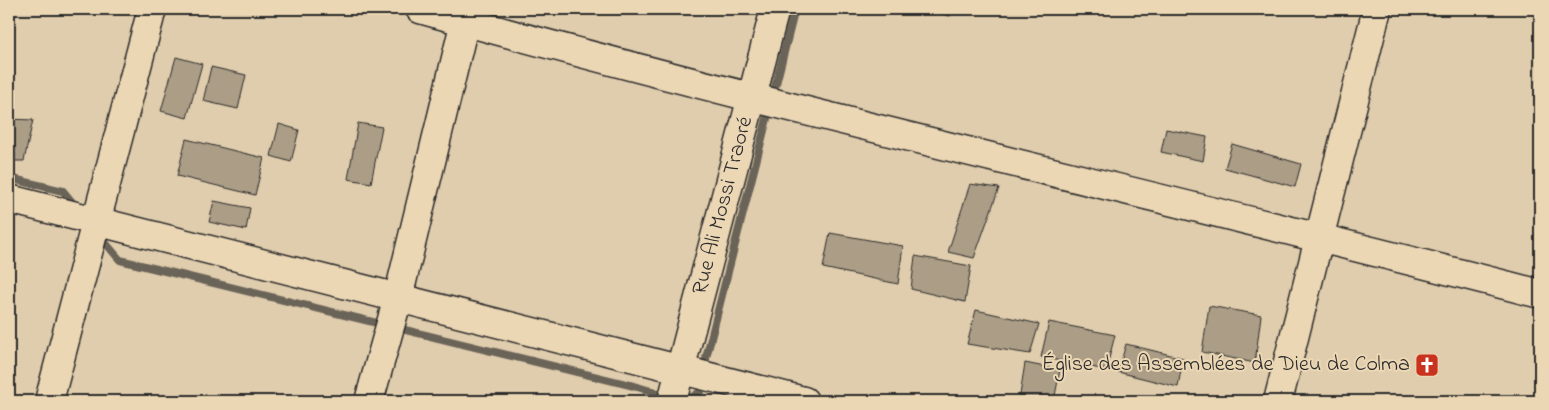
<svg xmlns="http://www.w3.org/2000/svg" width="1549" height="410" font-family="'Indie Flower',sans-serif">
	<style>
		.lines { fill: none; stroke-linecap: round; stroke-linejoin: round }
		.stream { stroke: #6b6459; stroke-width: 8 }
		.building { fill: #ab9d86; stroke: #2b2b2b }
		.minor-casing { stroke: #2b2b2b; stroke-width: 31 }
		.minor { stroke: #ecd7b5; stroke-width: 28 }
		.labels { text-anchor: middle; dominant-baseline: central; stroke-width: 4; stroke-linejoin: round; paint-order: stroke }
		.street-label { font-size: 22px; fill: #2b2b2b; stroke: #ecd7b5 }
		.poi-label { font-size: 22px; fill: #2b2b2b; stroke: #ecd7b5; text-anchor: end }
	</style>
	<rect width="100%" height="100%" fill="#e0cdad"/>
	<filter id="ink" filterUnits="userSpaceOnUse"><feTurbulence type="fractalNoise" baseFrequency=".02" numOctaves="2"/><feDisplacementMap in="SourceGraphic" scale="10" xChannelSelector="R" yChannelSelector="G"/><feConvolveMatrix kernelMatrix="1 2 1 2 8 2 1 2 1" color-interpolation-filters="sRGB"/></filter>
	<g filter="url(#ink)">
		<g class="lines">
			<g class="stream">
				<polyline points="9,178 63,191 77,208"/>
				<polyline points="98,234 120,260 634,386 668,396"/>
				<polyline points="686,401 700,392 707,354 795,9"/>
			</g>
		</g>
		<g class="building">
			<polygon points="921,9 952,9 950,16"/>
			<polygon points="176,57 202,64 187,118 161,111"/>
			<polygon points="211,67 246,75 238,109 203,101"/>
			<polygon points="9,119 33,120 24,161 9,161"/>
			<polygon points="358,123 382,127 371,183 348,179"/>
			<polygon points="279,124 299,130 291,162 271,156"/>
			<polygon points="1166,129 1207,137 1203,161 1161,152"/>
			<polygon points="186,139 264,158 255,195 177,176"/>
			<polygon points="1232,144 1301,164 1295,187 1225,168"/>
			<polygon points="970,184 999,188 974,258 948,252"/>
			<polygon points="214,201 250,208 246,230 209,222"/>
			<polygon points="830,233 903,246 898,284 823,268"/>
			<polygon points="915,256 971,266 965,302 911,289"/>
			<polygon points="1209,306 1261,315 1255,363 1202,352"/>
			<polygon points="976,310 1039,324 1030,354 967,344"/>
			<polygon points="1049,322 1115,335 1106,370 1041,357"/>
			<polygon points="1126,344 1183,358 1178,387 1118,372"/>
			<polygon points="1025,363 1060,370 1054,401 1019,401"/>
		</g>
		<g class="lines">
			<g class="minor-casing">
				<g id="minor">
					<path d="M420,9C791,113 1167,197 1540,294"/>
					<polyline points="9,199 804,401"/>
					<polyline points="49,401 152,9"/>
					<polyline points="369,401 398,298 465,21"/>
					<path id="s1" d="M672,401L775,9"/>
					<polyline points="1278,401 1377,9"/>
				</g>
			</g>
			<use href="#minor" class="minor"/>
		</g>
	</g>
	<defs>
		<g id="church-square" transform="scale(1.25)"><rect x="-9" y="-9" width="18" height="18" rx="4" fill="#c8321e" stroke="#ecd7b5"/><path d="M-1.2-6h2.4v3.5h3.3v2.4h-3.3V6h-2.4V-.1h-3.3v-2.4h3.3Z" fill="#fff"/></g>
	</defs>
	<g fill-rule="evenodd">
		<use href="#church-square" x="1427" y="365"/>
	</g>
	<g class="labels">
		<g class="street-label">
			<text stroke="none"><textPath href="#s1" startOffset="202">Rue Ali Mossi Traoré</textPath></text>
		</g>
		<g class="poi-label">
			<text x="1410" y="365">Église des Assemblées de Dieu de Colma</text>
		</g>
	</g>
	<rect width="1549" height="410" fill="none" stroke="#ecd7b5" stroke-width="30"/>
	<rect x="15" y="15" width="1519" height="380" fill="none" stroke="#2b2b2b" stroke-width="2" filter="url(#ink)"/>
</svg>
